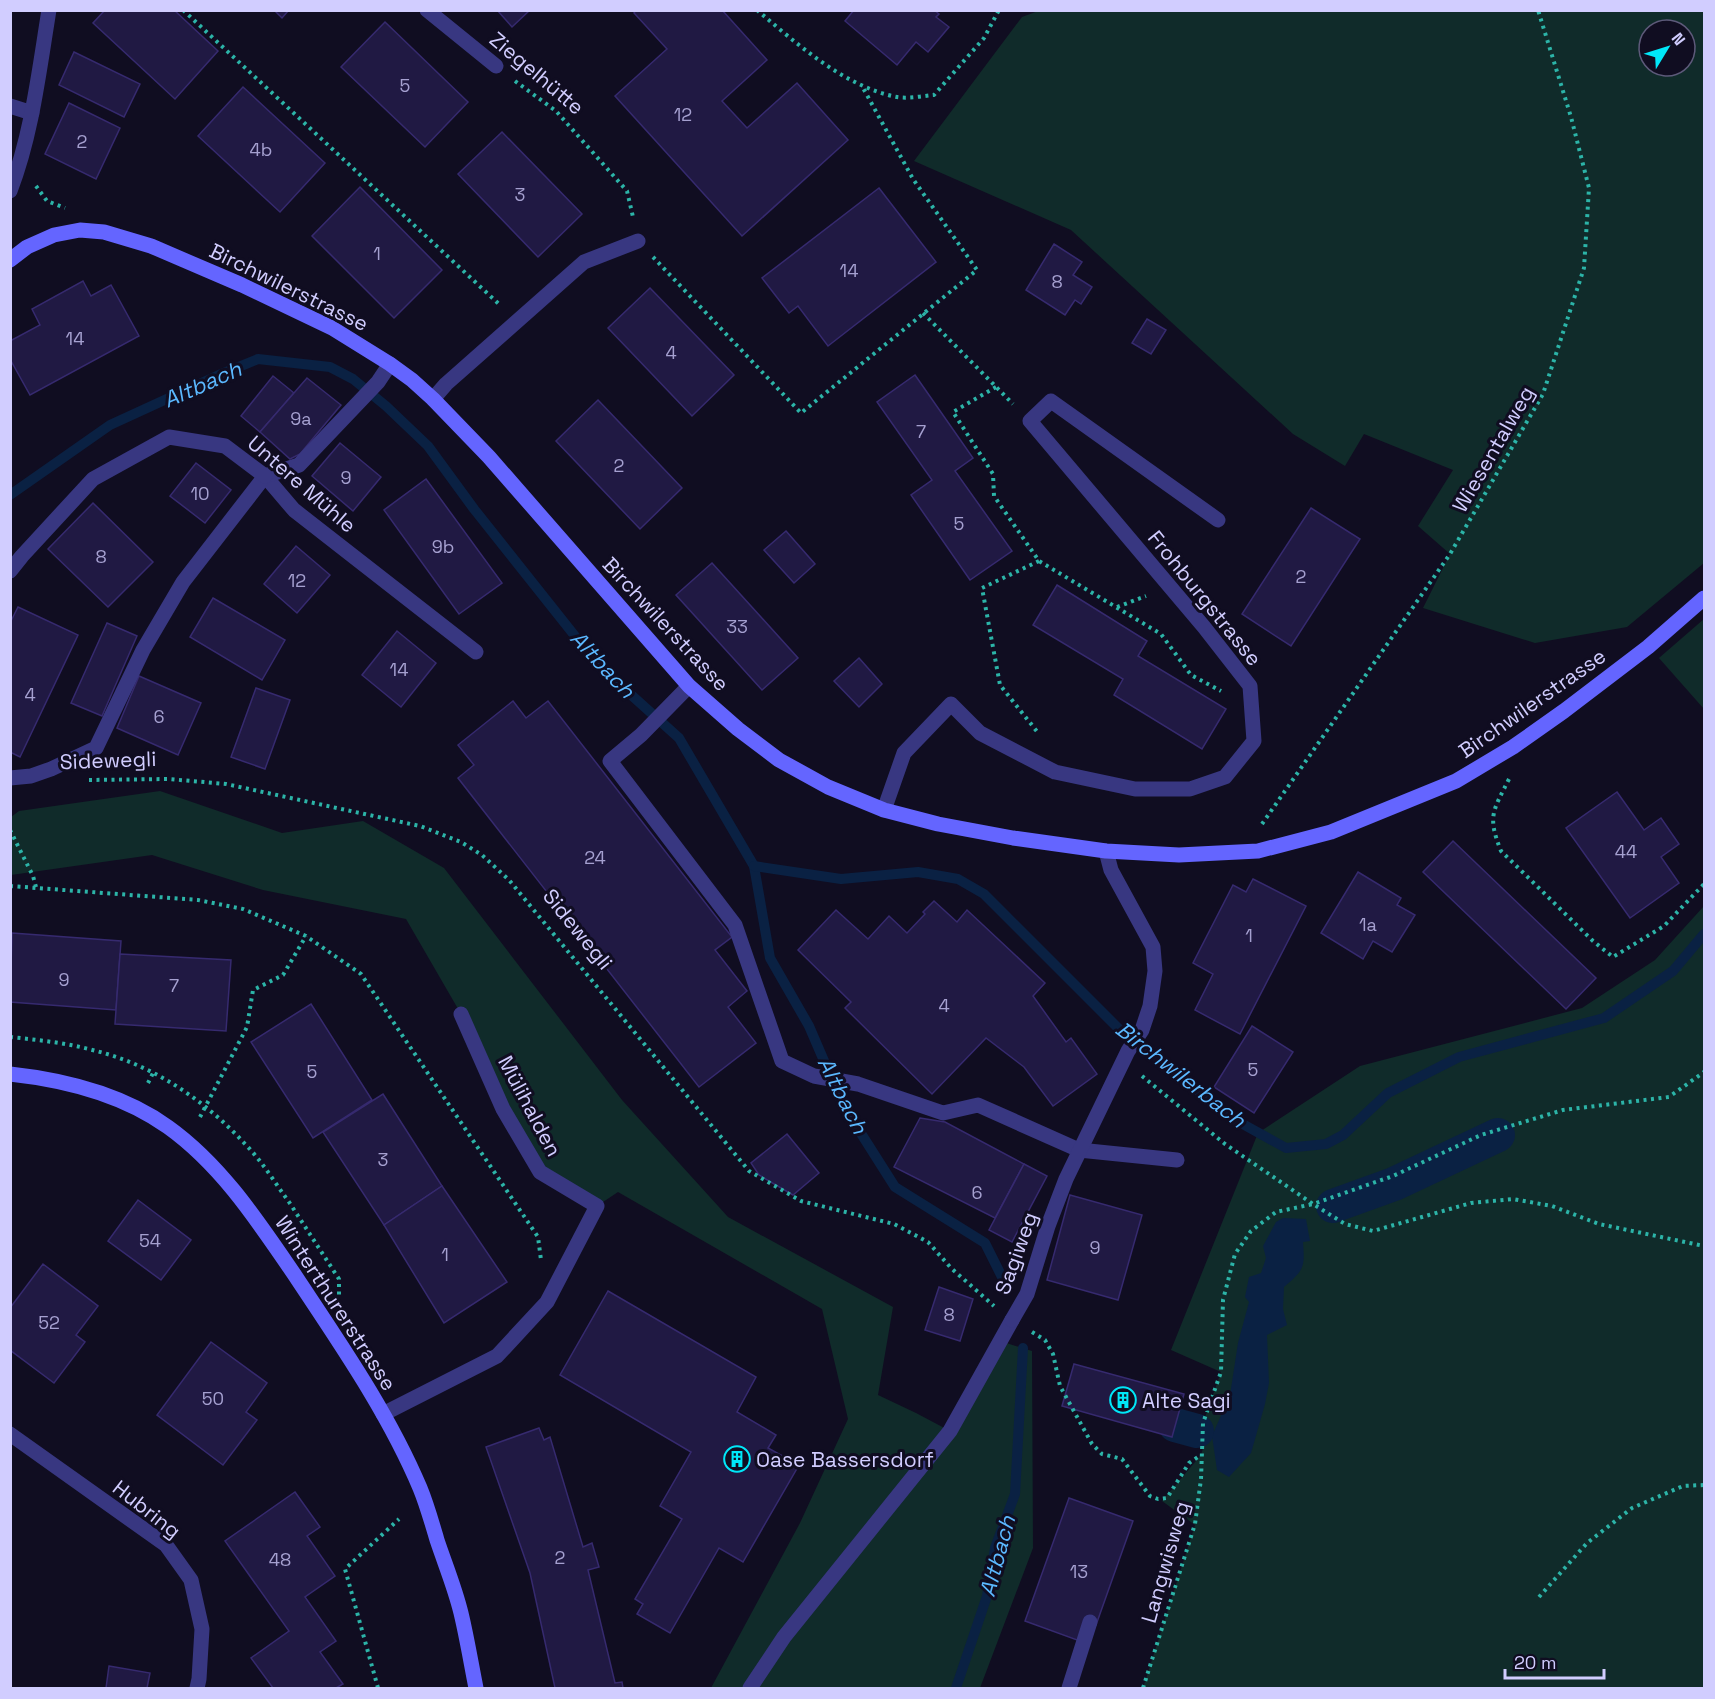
<svg xmlns="http://www.w3.org/2000/svg" width="1715" height="1699" font-family="'Space Grotesk',sans-serif">
	<style>
		.green { fill: #102b2a; fill-rule: evenodd }
		.water { fill: #0a2143 }
		.lines { fill: none; stroke-linecap: round; stroke-linejoin: round }
		.stream { stroke: #0a2143; stroke-width: 10 }
		.canal { stroke: #0a2143; stroke-width: 34 }
		.building { fill: #201943; stroke: #362a6f; stroke-width: 1.5 }
		.path { stroke: #2cb4a8; stroke-width: 4; stroke-dasharray: 3 4.5; stroke-linecap: butt }
		.lane { stroke: #383781; stroke-width: 15 }
		.street { stroke: #383781; stroke-width: 15 }
		.secondary { stroke: #6465ff; stroke-width: 15 }
		.labels { text-anchor: middle; dominant-baseline: central; stroke-width: 6; stroke-linejoin: round; paint-order: stroke }
		.number-label { font-size: 18px; fill: #a5a0d0 }
		.street-label { font-size: 21px; fill: #d1cdff; stroke: #100d21 }
		.poi-label { font-size: 21px; fill: #d1cdff; stroke: #100d21; text-anchor: start }
		.water-label { font-size: 22px; font-style: italic; fill: #5bb8ff; stroke: #100d21 }
	</style>
	<rect width="100%" height="100%" fill="#100d21"/>
	<g class="green">
		<path d="M1041,10L1704,11V563L1627,627L1535,643L1423,608L1450,554L1418,526L1453,470L1364,434L1345,466L1293,434L1071,230L914,161L1022,17ZM1649,30H1685V66H1649Z"/>
		<polygon points="1704,619 1704,709 1659,658"/>
		<polygon points="160,791 282,833 363,821 444,868 622,1100 728,1217 893,1307 878,1395 916,1413 950,1431 1000,1341 1032,1351 1033,1548 980,1688 711,1688 800,1523 848,1419 822,1309 618,1192 597,1206 540,1172 461,1014 406,919 263,890 152,855 11,875 11,817 19,811"/>
		<polygon points="1704,906 1704,1688 1143,1688 1195,1525 1162,1501 1201,1455 1207,1434 1203,1423 1221,1372 1171,1350 1258,1133 1360,1066 1582,1008 1655,960"/>
	</g>
	<path class="water" d="M1283,1218L1306,1219L1310,1241L1303,1242C1305,1268 1304,1270 1284,1287L1283,1309L1287,1325L1267,1335L1269,1383L1265,1404L1251,1453L1229,1477L1217,1470L1212,1436L1230,1395L1238,1343L1249,1302L1245,1297L1249,1277L1261,1273L1266,1258L1263,1246L1276,1222Z"/>
	<g class="lines">
		<g class="stream">
			<polyline points="10,495 110,425 219,375 258,359 330,367 353,379 386,406 428,446 474,509 598,665 679,738 754,866 770,958 809,1026 843,1105 895,1187 985,1243 1006,1285"/>
			<polyline points="754,866 841,879 918,872 958,879 984,894 1122,1032 1149,1051 1230,1117 1286,1148 1326,1144 1343,1135 1388,1093 1459,1057 1604,1018 1673,971 1704,934"/>
			<polyline points="956,1688 987,1596 995,1548 1015,1494 1023,1348"/>
		</g>
		<g class="canal">
			<polyline points="1333,1206 1394,1184 1498,1135"/>
			<polyline points="1175,1425 1197,1431"/>
		</g>
	</g>
	<g class="building">
		<polygon points="105,10 174,10 218,51 175,99 93,23"/>
		<polygon points="274,10 289,10 282,18"/>
		<polygon points="497,10 530,10 512,27"/>
		<polygon points="636,10 722,10 767,60 722,101 747,128 797,83 848,140 742,236 615,96 667,49 634,13"/>
		<polygon points="854,10 934,10 939,14 936,17 949,27 928,52 916,42 897,65 845,21"/>
		<polygon points="385,22 468,102 425,147 341,67"/>
		<polygon points="74,52 140,84 124,117 59,85"/>
		<polygon points="243,87 325,163 280,212 198,136"/>
		<polygon points="69,103 120,128 96,179 45,154"/>
		<polygon points="502,132 582,214 538,257 458,174"/>
		<polygon points="360,187 442,270 394,318 312,236"/>
		<polygon points="879,188 936,262 828,346 798,306 789,313 762,278"/>
		<polygon points="1054,244 1082,262 1073,275 1092,287 1081,304 1075,300 1065,315 1026,290"/>
		<polygon points="83,281 91,296 111,285 139,336 30,395 10,359 10,341 40,325 32,309"/>
		<polygon points="650,288 734,375 692,416 608,328"/>
		<polygon points="1147,319 1166,330 1151,354 1132,343"/>
		<polygon points="915,375 973,458 955,471 1012,551 970,580 911,495 932,480 877,402"/>
		<polygon points="273,376 294,393 260,432 241,416"/>
		<polygon points="307,378 341,405 300,454 290,459 260,432"/>
		<polygon points="598,400 682,488 640,529 556,441"/>
		<polygon points="340,443 381,477 353,511 312,476"/>
		<polygon points="196,463 231,490 205,523 170,496"/>
		<polygon points="426,479 502,583 459,614 384,510"/>
		<polygon points="93,503 153,562 108,607 48,549"/>
		<polygon points="1311,508 1360,539 1291,646 1242,614"/>
		<polygon points="786,531 815,564 794,583 764,550"/>
		<polygon points="296,546 330,575 297,613 264,584"/>
		<polygon points="712,563 798,658 762,690 676,595"/>
		<polygon points="1057,585 1147,641 1138,656 1226,709 1202,749 1114,695 1123,679 1033,625"/>
		<polygon points="213,598 285,640 262,680 190,637"/>
		<polygon points="18,607 78,635 20,757 10,752 10,623"/>
		<polygon points="107,623 137,636 102,716 71,703"/>
		<polygon points="397,631 436,663 401,707 362,675"/>
		<polygon points="859,658 882,684 859,707 834,681"/>
		<polygon points="139,676 201,703 178,755 117,728"/>
		<polygon points="256,688 290,700 265,769 231,757"/>
		<polygon points="513,701 526,718 548,701 732,937 715,950 747,991 728,1007 756,1043 699,1087 458,778 474,765 458,745"/>
		<polygon points="1617,792 1644,830 1661,818 1679,844 1661,857 1679,883 1630,918 1566,828"/>
		<polygon points="1453,841 1596,978 1566,1009 1423,872"/>
		<polygon points="1358,872 1401,898 1397,905 1415,915 1392,952 1373,941 1363,959 1321,933"/>
		<polygon points="1253,879 1306,906 1240,1034 1195,1010 1213,974 1193,963 1233,885 1246,892"/>
		<polygon points="934,901 957,922 967,910 1045,983 1033,996 1066,1042 1071,1038 1097,1074 1053,1106 1024,1067 986,1038 932,1094 845,1008 851,1002 798,950 836,910 868,939 889,916 907,933 925,914 923,912"/>
		<polygon points="12,933 121,941 116,1010 10,1002"/>
		<polygon points="120,954 231,960 226,1031 115,1024"/>
		<polygon points="311,1004 372,1100 313,1138 251,1042"/>
		<polygon points="1252,1026 1293,1052 1254,1113 1214,1087"/>
		<polygon points="383,1094 442,1186 384,1225 323,1132"/>
		<polygon points="920,1118 945,1122 1024,1164 995,1218 894,1167"/>
		<polygon points="787,1134 819,1173 793,1195 759,1175 751,1163"/>
		<polygon points="1024,1164 1047,1176 1012,1242 989,1230"/>
		<polygon points="442,1186 507,1282 444,1323 384,1225"/>
		<polygon points="1070,1195 1142,1215 1118,1300 1047,1280"/>
		<polygon points="138,1200 191,1240 161,1280 108,1241"/>
		<polygon points="43,1264 98,1306 76,1335 85,1342 54,1383 10,1350 10,1308"/>
		<polygon points="939,1287 973,1299 960,1341 925,1330"/>
		<polygon points="608,1291 756,1377 737,1412 776,1435 768,1448 799,1465 743,1562 719,1548 670,1633 637,1614 643,1604 635,1599 682,1519 660,1506 691,1452 560,1375"/>
		<polygon points="211,1342 267,1383 246,1412 257,1420 223,1465 157,1415"/>
		<polygon points="1074,1364 1184,1394 1172,1437 1062,1406"/>
		<polygon points="539,1428 544,1440 550,1437 583,1547 592,1543 599,1567 588,1570 615,1683 622,1682 623,1688 555,1688 530,1573 486,1447"/>
		<polygon points="295,1492 320,1527 307,1536 335,1576 305,1597 336,1641 320,1652 343,1684 336,1688 273,1688 251,1658 289,1631 225,1541"/>
		<polygon points="1069,1498 1133,1521 1096,1625 1077,1640 1025,1621"/>
		<polygon points="109,1666 150,1673 147,1688 106,1688"/>
	</g>
	<g class="lines">
		<g class="path">
			<polyline points="183,10 501,306"/>
			<path d="M757,10C797,44 845,87 897,97C908,99 922,96 934,95L984,38L999,10"/>
			<polyline points="515,81 556,111 627,191 633,217"/>
			<polyline points="36,186 47,201 65,208"/>
			<polyline points="653,257 801,413 977,270 913,179 862,86"/>
			<polyline points="923,313 1013,404"/>
			<polyline points="996,387 953,412 993,474 994,496 1039,561 1161,634 1191,675 1221,691"/>
			<polyline points="1039,561 982,588 1000,685 1039,734"/>
			<polyline points="1117,607 1146,596"/>
			<path d="M1509,779C1493,811 1487,816 1501,851L1593,941L1613,957L1664,926L1704,884"/>
			<polyline points="89,780 169,779 226,784 420,826 461,842 482,855 509,880 749,1171 801,1201 894,1224 928,1242 951,1268 994,1306"/>
			<polyline points="1262,824 1450,554 1543,394 1584,268 1589,188 1571,117 1538,10"/>
			<polyline points="10,830 33,876 36,887"/>
			<polyline points="10,886 198,900 243,909 306,936 361,974 538,1237 541,1260"/>
			<path d="M10,1037C39,1040 68,1043 96,1051C153,1065 206,1101 245,1144C262,1161 275,1183 289,1202C306,1228 322,1253 339,1279V1296"/>
			<polyline points="1142,1076 1225,1144 1313,1204 1393,1176 1481,1135 1563,1110 1669,1097 1704,1072"/>
			<polyline points="148,1083 153,1073"/>
			<polyline points="200,1117 247,1027 253,990 283,975 306,936"/>
			<polyline points="1032,1332 1045,1340 1053,1354 1060,1386 1092,1444 1102,1454 1122,1459 1150,1496 1158,1499 1167,1498 1189,1463 1201,1455"/>
			<polyline points="1539,1597 1587,1543 1632,1508 1683,1486 1704,1485"/>
			<polyline points="378,1688 345,1569 399,1519"/>
			<polyline points="1143,1688 1195,1524 1201,1479 1203,1423 1221,1372 1223,1300 1235,1254 1251,1231 1276,1212 1313,1204 1345,1224 1373,1231 1471,1203 1513,1199 1552,1206 1599,1224 1704,1246"/>
		</g>
		<g class="lane">
			<polyline points="10,106 32,113"/>
			<polyline points="265,476 294,510 476,652"/>
			<polyline points="689,686 641,735 610,761 735,925 782,1061 814,1076 858,1084 943,1113 978,1105 1079,1150 1177,1160"/>
			<polyline points="10,778 31,776 51,769 96,748 143,650 183,582 265,476 299,465 378,382 390,364"/>
			<polyline points="750,1688 784,1637 950,1431 1012,1320"/>
			<polyline points="1069,1688 1090,1622"/>
		</g>
		<g class="street">
			<polyline points="427,10 496,66"/>
			<path d="M10,191C32,134 39,71 49,10"/>
			<polyline points="433,399 446,384 584,262 638,241"/>
			<polyline points="10,571 22,556 93,479 169,437 225,446 265,476"/>
			<polyline points="884,810 904,753 951,704 980,733 1055,772 1135,789 1190,789 1225,777 1254,741 1250,686 1204,627 1030,421 1051,401 1218,520"/>
			<polyline points="1012,1320 1027,1294 1048,1226 1066,1179 1128,1051 1142,1030 1150,1006 1155,971 1153,947 1111,870 1106,851"/>
			<polyline points="383,1414 497,1356 547,1302 597,1206 540,1172 503,1109 461,1014"/>
			<polyline points="10,1434 166,1545 191,1580 202,1629 199,1679 197,1688"/>
		</g>
		<g class="secondary">
			<polyline points="10,260 27,247 54,235 80,230 104,232 151,246 242,285 332,328 390,364 412,380 433,399 489,457 689,686 738,729 779,760 828,787 884,810 938,824 1013,838 1106,851 1179,855 1258,851 1331,832 1456,781 1513,747 1564,711 1648,647 1704,598"/>
			<path d="M10,1074C65,1080 122,1094 168,1127C221,1165 257,1220 294,1274C339,1342 388,1412 420,1488C427,1505 432,1523 437,1540C445,1564 455,1588 461,1613C467,1638 471,1663 476,1688"/>
		</g>
	</g>
	<defs>
		<g id="building-ring" transform="scale(1.35)"><circle r="9.5" fill="#100d21" stroke="#00e7f8" stroke-width="1.5"/><path d="M-4-6H4V6H1V3H-1V6H-4ZM-2.5-4.3h1.7v1.8h-1.7ZM.8-4.3h1.7v1.8H.8ZM-2.5-1h1.7V.8h-1.7ZM.8-1h1.7V.8H.8Z" fill="#00e7f8"/></g>
	</defs>
	<g fill-rule="evenodd">
		<use href="#building-ring" x="1123" y="1400"/>
		<use href="#building-ring" x="737" y="1459"/>
	</g>
	<g class="labels">
		<g class="number-label">
			<text x="405" y="85">5</text>
			<text x="683" y="114">12</text>
			<text x="82" y="141">2</text>
			<text x="261" y="149">4b</text>
			<text x="520" y="194">3</text>
			<text x="377" y="253">1</text>
			<text x="849" y="270">14</text>
			<text x="1057" y="281">8</text>
			<text x="75" y="338">14</text>
			<text x="671" y="352">4</text>
			<text x="301" y="418">9a</text>
			<text x="921" y="431">7</text>
			<text x="619" y="465">2</text>
			<text x="346" y="477">9</text>
			<text x="200" y="493">10</text>
			<text x="959" y="523">5</text>
			<text x="443" y="546">9b</text>
			<text x="101" y="556">8</text>
			<text x="1301" y="576">2</text>
			<text x="297" y="580">12</text>
			<text x="737" y="626">33</text>
			<text x="399" y="669">14</text>
			<text x="30" y="694">4</text>
			<text x="159" y="716">6</text>
			<text x="1626" y="851">44</text>
			<text x="595" y="857">24</text>
			<text x="1368" y="924">1a</text>
			<text x="1249" y="935">1</text>
			<text x="64" y="979">9</text>
			<text x="174" y="985">7</text>
			<text x="944" y="1005">4</text>
			<text x="1253" y="1069">5</text>
			<text x="312" y="1071">5</text>
			<text x="383" y="1159">3</text>
			<text x="977" y="1192">6</text>
			<text x="150" y="1240">54</text>
			<text x="1095" y="1247">9</text>
			<text x="445" y="1254">1</text>
			<text x="949" y="1314">8</text>
			<text x="49" y="1322">52</text>
			<text x="213" y="1398">50</text>
			<text x="560" y="1557">2</text>
			<text x="280" y="1559">48</text>
			<text x="1079" y="1571">13</text>
		</g>
		<g class="street-label">
			<text transform="translate(537 73) rotate(40)">Ziegelhütte</text>
			<text transform="translate(289 287) rotate(26)">Birchwilerstrasse</text>
			<text transform="translate(1493 449) rotate(-60)">Wiesentalweg</text>
			<text transform="translate(302 484) rotate(41)">Untere Mühle</text>
			<text transform="translate(1205 598) rotate(51)">Frohburgstrasse</text>
			<text transform="translate(666 624) rotate(47)">Birchwilerstrasse</text>
			<text transform="translate(1532 703) rotate(-35)">Birchwilerstrasse</text>
			<text transform="translate(108 760) rotate(-2)">Sidewegli</text>
			<text transform="translate(578 929) rotate(51)">Sidewegli</text>
			<text transform="translate(530 1106) rotate(62)">Mülihalden</text>
			<text transform="translate(1016 1253) rotate(-70)">Sagiweg</text>
			<text transform="translate(336 1303) rotate(57)">Winterthurerstrasse</text>
			<text transform="translate(147 1509) rotate(38)">Hubring</text>
			<text transform="translate(1165 1562) rotate(-74)">Langwisweg</text>
		</g>
		<g class="poi-label">
			<text x="1142" y="1400">Alte Sagi</text>
			<text x="756" y="1459">Oase Bassersdorf</text>
		</g>
		<g class="water-label">
			<text transform="translate(202 384) rotate(-24)">Altbach</text>
			<text transform="translate(603 664) rotate(47)">Altbach</text>
			<text transform="translate(1181 1074) rotate(38)">Birchwilerbach</text>
			<text transform="translate(843 1095) rotate(63)">Altbach</text>
			<text transform="translate(997 1556) rotate(-75)">Altbach</text>
		</g>
	</g>
	<rect width="1715" height="1699" fill="none" stroke="#d1cdff" stroke-width="24"/>
	<g transform="translate(1667 48) rotate(52)"><circle r="28" fill="#100d21" stroke="#5d5a7a" stroke-width="1.5"/>
	<path d="M0-4.5L10 22L0 15L-10 22Z" fill="#00e7f8"/>
	<text y="-9" font-size="16" font-weight="bold" text-anchor="middle" fill="#d1cdff">N</text>
	</g>
	<path d="M1505 1669v9h99v-9" fill="none" stroke="#d1cdff" stroke-width="3"/>
	<text x="1514" y="1669" font-size="18" fill="#d1cdff" stroke="#100d21" stroke-width="4.5" paint-order="stroke">20 m</text>
</svg>
